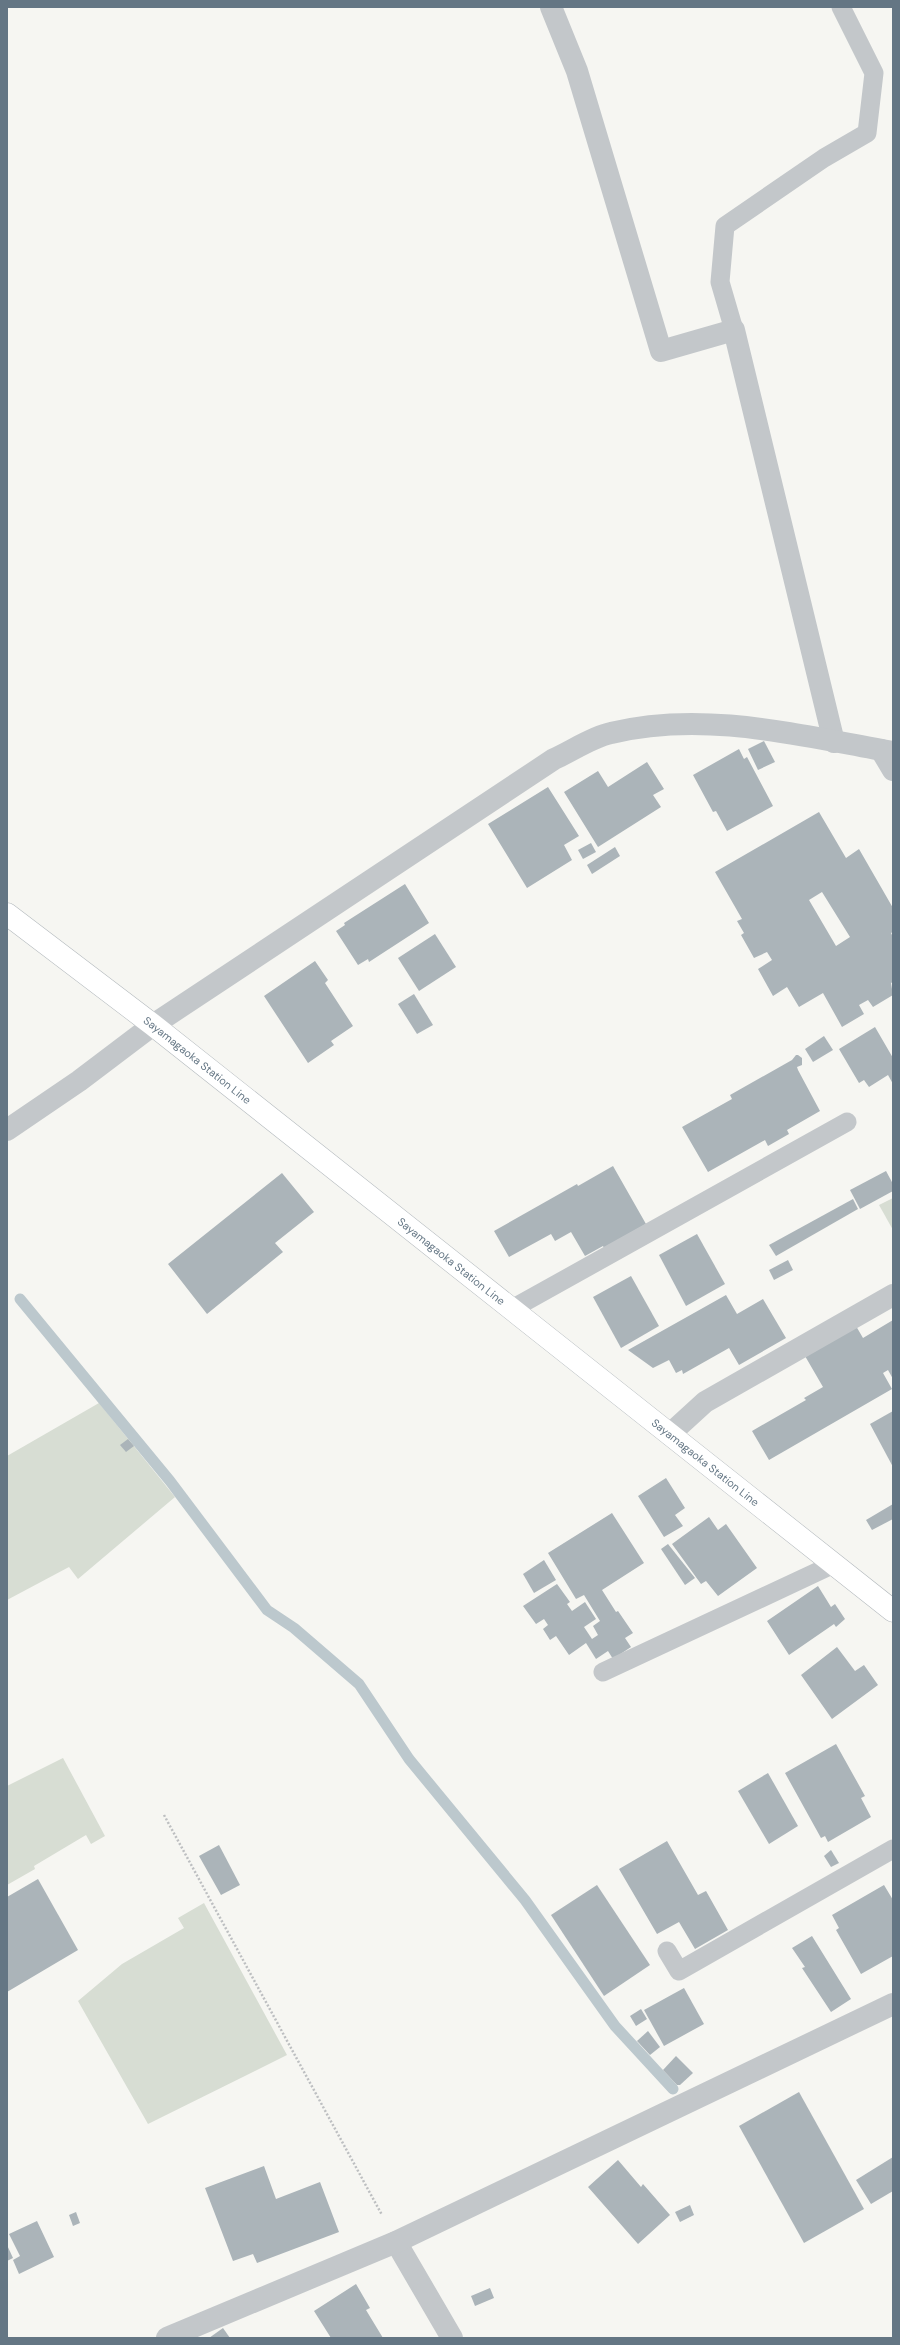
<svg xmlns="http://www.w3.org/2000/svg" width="900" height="2345" font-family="'DM Sans',sans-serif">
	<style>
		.green { fill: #d7ddd3 }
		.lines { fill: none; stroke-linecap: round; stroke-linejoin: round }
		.stream { stroke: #bcc8cd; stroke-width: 11 }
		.building { fill: #abb4b9; fill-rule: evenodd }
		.secondary-casing { stroke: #b3b9bd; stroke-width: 23 }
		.path { stroke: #bdbfc1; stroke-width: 2.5; stroke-dasharray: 2 2; stroke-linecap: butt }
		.service { stroke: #c3c7ca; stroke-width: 19 }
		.minor { stroke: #c3c7ca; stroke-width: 22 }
		.tertiary { stroke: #c3c7ca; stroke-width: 22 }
		.secondary { stroke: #fff; stroke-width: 22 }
		.labels { text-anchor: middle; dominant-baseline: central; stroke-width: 4; stroke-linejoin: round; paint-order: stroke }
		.street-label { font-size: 11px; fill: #647684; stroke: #fff }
	</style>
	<rect width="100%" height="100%" fill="#f6f6f2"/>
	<g class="green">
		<polygon points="893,1198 893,1230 879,1205"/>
		<polygon points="99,1403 175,1497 78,1579 69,1567 7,1600 7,1456"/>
		<polygon points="63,1758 105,1836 91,1844 86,1835 34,1866 35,1869 7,1885 7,1786"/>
		<polygon points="204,1903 287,2055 148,2124 78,2001 122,1964 184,1928 178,1918"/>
	</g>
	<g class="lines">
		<polyline class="stream" points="20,1299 170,1481 267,1610 294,1628 359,1684 409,1759 525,1900 615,2026 673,2089"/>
	</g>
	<g class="building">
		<polygon points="764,741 775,762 758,770 748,749"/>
		<polygon points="739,749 744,759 747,757 773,806 727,831 716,811 713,812 693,775"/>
		<polygon points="647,762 664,789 653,795 661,807 598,847 564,792 598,771 608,787"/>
		<polygon points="548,787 579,836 564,845 572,860 527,888 488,824"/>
		<path d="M819,812L846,858L859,849L893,908V932L891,933L893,937V982L891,983L893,995L873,1007L868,1000L859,1005L864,1014L842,1027L823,993L799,1007L787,987L773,996L758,969L772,960L767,952L754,958L741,935L744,933L737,921L742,919L715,872ZM822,892L850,937L836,946L809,900Z"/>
		<polygon points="591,843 596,852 583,859 578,850"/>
		<polygon points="615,847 620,856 592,874 587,865"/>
		<polygon points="405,884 429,923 369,962 368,959 358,965 336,931 345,925 344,923"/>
		<polygon points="435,934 456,967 419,991 398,958"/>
		<polygon points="315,961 328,980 325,983 353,1026 331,1041 334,1045 308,1063 264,996"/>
		<polygon points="414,994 433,1025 417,1034 398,1004"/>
		<polygon points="875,1027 893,1058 893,1084 888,1075 869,1087 864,1080 859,1083 839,1049"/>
		<polygon points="824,1036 833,1050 813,1062 805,1049"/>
		<polygon points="796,1055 798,1055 802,1058 802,1065 797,1067 798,1070 820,1111 787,1130 789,1134 768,1146 765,1140 708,1172 682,1127 732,1099 730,1095 792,1060"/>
		<polygon points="613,1166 646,1224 604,1248 603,1246 585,1256 571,1232 555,1241 551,1234 509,1257 494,1231 577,1184 578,1186"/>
		<polygon points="886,1171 893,1184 893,1191 860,1209 850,1190"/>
		<polygon points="282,1173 314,1212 275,1243 283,1252 207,1314 168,1264"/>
		<polygon points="853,1199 858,1209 776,1256 769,1245"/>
		<polygon points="697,1234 725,1284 686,1306 659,1255"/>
		<polygon points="788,1260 793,1270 774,1280 769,1270"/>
		<polygon points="631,1276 659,1326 621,1348 593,1297"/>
		<polygon points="726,1295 737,1314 763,1299 786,1338 739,1365 729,1348 683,1374 682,1370 676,1373 669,1360 653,1368 628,1350"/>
		<polygon points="893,1320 893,1379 888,1370 883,1373 892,1389 769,1460 752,1431 806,1400 804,1398 823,1387 805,1356 856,1326 863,1338"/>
		<polygon points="893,1411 893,1467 870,1424"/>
		<polygon points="128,1439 134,1446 126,1452 120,1445"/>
		<polygon points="666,1478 685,1508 675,1515 683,1526 664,1537 638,1496"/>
		<polygon points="893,1504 893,1519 872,1530 866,1520"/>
		<polygon points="612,1513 644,1563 602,1590 616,1612 618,1611 633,1633 625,1638 631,1647 613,1659 608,1651 596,1659 586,1643 569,1655 556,1636 550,1640 543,1629 548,1625 544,1619 536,1624 523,1606 557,1584 570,1602 567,1604 572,1611 585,1602 596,1619 584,1627 592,1639 598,1635 593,1626 600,1621 584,1595 576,1599 548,1553"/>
		<polygon points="709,1517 718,1530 726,1524 757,1568 718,1596 706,1581 701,1584 672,1544"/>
		<polygon points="668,1544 695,1578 685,1585 661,1549"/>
		<polygon points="544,1560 556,1580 534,1593 523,1574"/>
		<polygon points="818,1586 831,1607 835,1604 845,1619 836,1627 834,1624 789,1655 767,1621"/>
		<polygon points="837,1647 855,1671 864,1665 878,1685 832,1719 801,1675"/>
		<polygon points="836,1744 865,1796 861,1798 871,1817 828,1842 825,1836 821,1838 785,1773"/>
		<polygon points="768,1773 798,1826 769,1844 738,1791"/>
		<polygon points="667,1841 698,1895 706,1891 728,1930 695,1949 679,1922 657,1934 619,1869"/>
		<polygon points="219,1845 240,1885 221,1895 199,1856"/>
		<polygon points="831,1850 839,1863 831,1867 824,1856"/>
		<polygon points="38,1879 78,1950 7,1992 7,1897"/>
		<polygon points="597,1885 650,1965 604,1996 551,1915"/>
		<polygon points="884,1885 893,1900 893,1956 861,1974 836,1930 839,1928 832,1915"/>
		<polygon points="812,1936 851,1999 831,2012 802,1968 805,1967 792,1948"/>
		<polygon points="684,1988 704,2024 664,2046 644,2010"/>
		<polygon points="641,2009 647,2019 636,2026 630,2016"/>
		<polygon points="648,2031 660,2047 650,2055 637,2041"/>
		<polygon points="676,2056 693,2073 680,2085 677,2085 663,2070"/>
		<polygon points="799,2092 864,2209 804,2243 739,2126"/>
		<polygon points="893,2157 893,2191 871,2204 856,2180"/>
		<polygon points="618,2160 641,2187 643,2184 670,2215 638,2244 588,2187"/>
		<polygon points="264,2166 276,2199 320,2182 339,2232 257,2263 253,2254 233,2261 205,2188"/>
		<polygon points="690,2205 694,2215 680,2222 675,2212"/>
		<polygon points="76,2212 80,2223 73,2226 69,2215"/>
		<polygon points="37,2221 54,2257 19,2274 13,2260 20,2256 9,2234"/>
		<polygon points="7,2245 13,2258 7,2261"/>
		<polygon points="356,2284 370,2308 366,2310 383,2338 331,2338 314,2311"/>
		<polygon points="490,2288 494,2298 475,2306 471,2296"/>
		<polygon points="223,2328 230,2338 209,2338"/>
	</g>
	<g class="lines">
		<g class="secondary-casing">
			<g id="secondary">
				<path id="s1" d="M7,914L153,1025L893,1611"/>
			</g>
		</g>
		<polyline class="path" points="164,1815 382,2215"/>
		<g class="service">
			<polyline points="734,330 720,282 725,226 824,158 867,133 874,73 841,7"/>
			<polyline points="512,1309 847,1122"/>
			<polyline points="603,1672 834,1564"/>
			<polyline points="667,1951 679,1971 893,1849"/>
		</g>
		<g class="minor">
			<polyline points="551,7 577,71 661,351 734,330 834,742"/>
			<polyline points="881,750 893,770"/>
			<polyline points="7,1130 79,1081 153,1025"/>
			<polyline points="670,1434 705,1402 893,1295"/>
			<polyline points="396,2242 452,2338"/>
			<polyline points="167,2338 396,2242 893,2004"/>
		</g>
		<path class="tertiary" d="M153,1025L554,759C572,751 592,737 611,733C705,710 801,736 893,752"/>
		<use href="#secondary" class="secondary"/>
	</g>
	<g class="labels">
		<g class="street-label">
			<text stroke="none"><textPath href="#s1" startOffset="240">Sayamagaoka Station Line</textPath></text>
			<text stroke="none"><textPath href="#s1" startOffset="564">Sayamagaoka Station Line</textPath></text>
			<text stroke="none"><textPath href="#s1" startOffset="888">Sayamagaoka Station Line</textPath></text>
		</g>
	</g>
	<rect width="900" height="2345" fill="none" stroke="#647684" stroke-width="16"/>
</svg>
